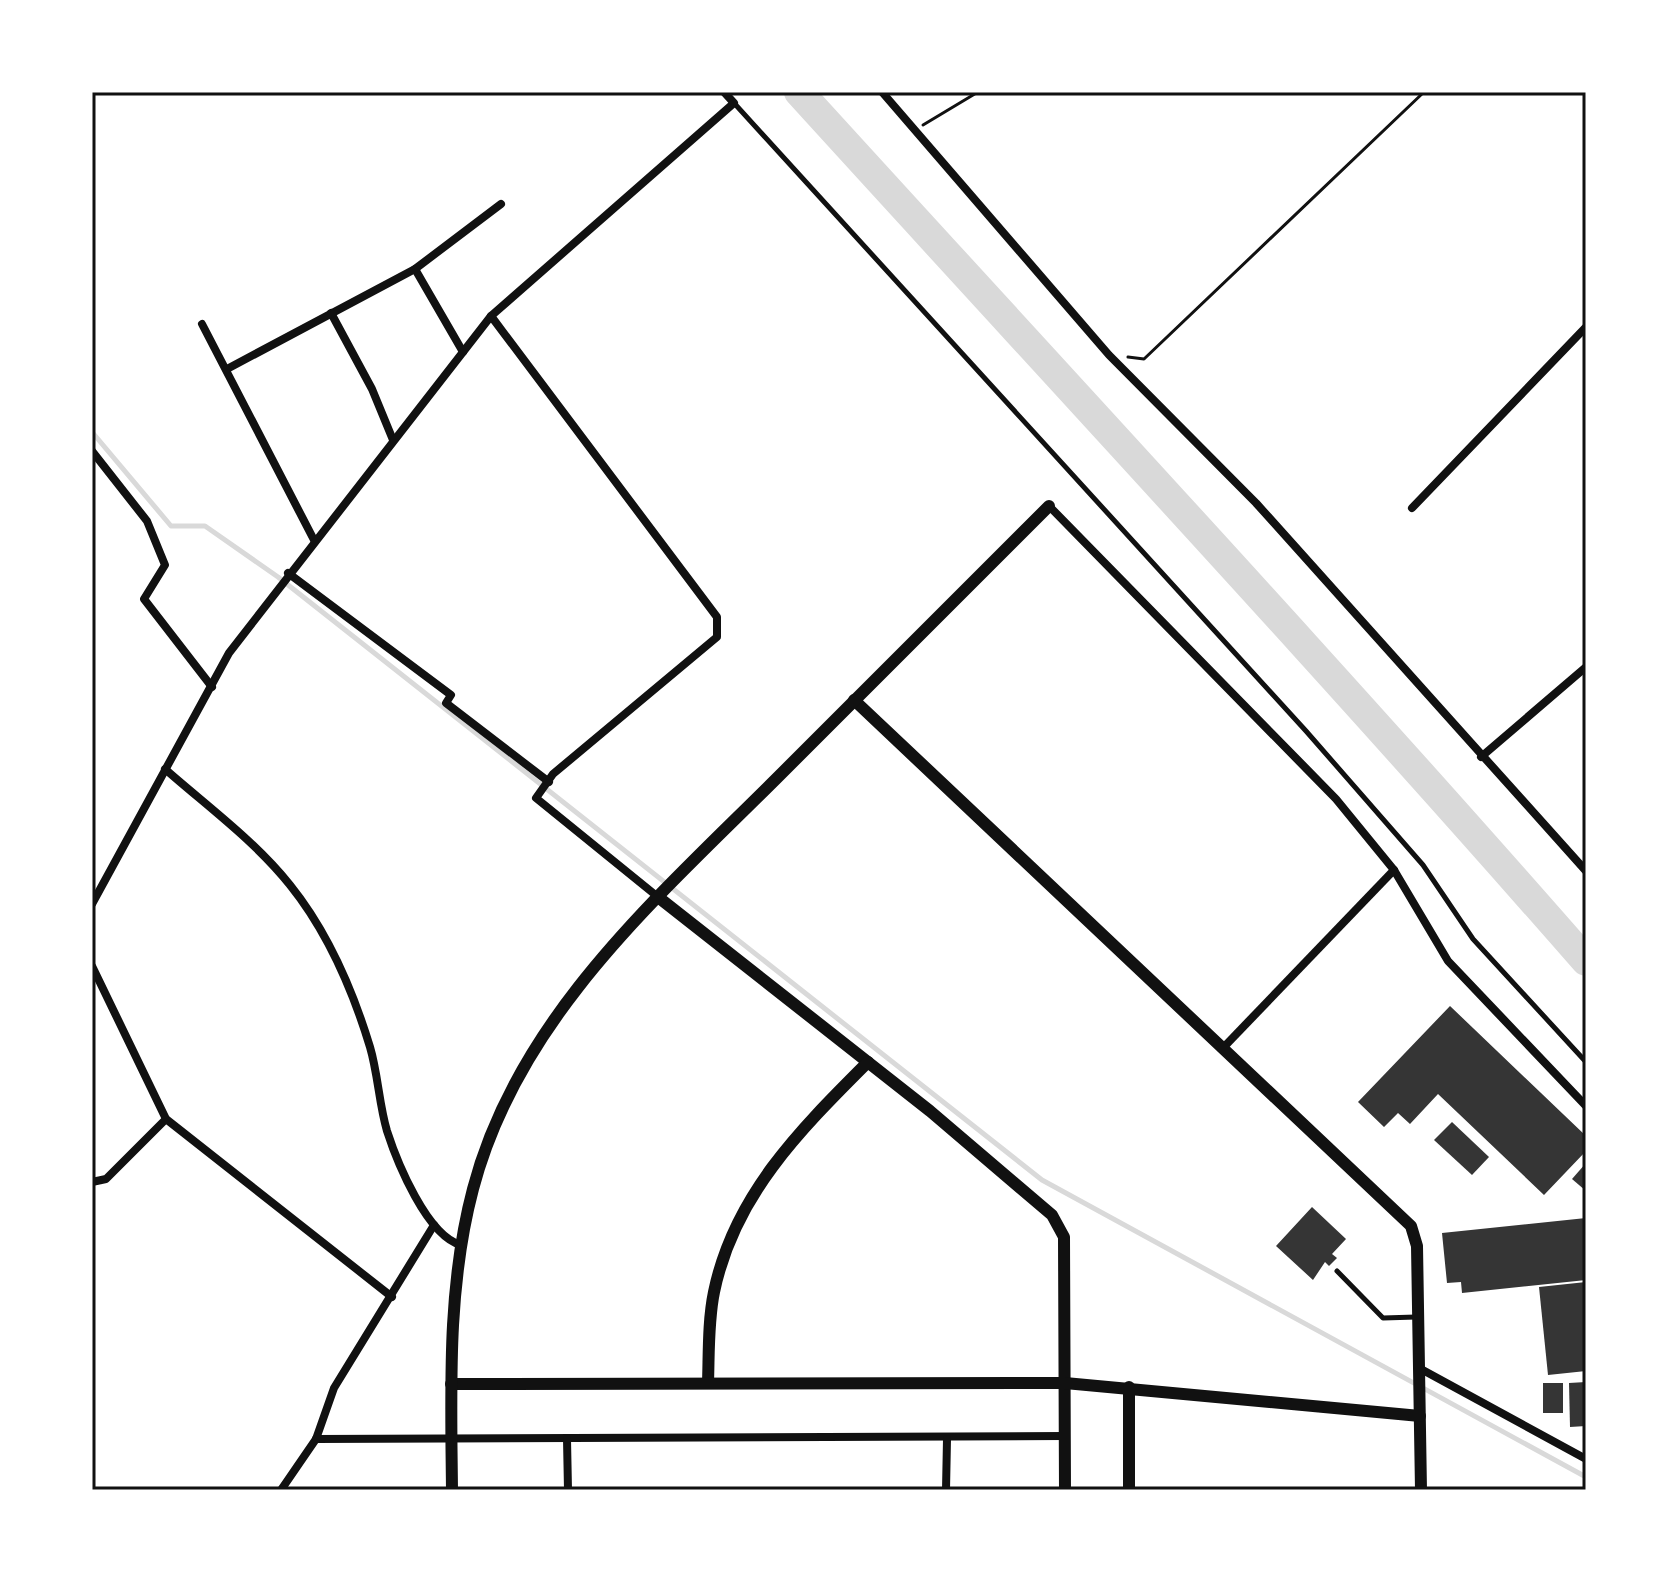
<svg xmlns="http://www.w3.org/2000/svg" width="1678" height="1582" font-family="'PT Sans',sans-serif">
	<style>
		.lines { fill: none; stroke-linecap: round; stroke-linejoin: round }
		.stream { stroke: #d9d9d9; stroke-width: 5 }
		.river { stroke: #d9d9d9; stroke-width: 30 }
		.building { fill: #353535 }
		.path { stroke: #111; stroke-width: 3 }
		.service { stroke: #111; stroke-width: 5 }
		.minor { stroke: #111; stroke-width: 8 }
		.tertiary { stroke: #111; stroke-width: 12 }
		.neatline { fill: none; stroke: #111; stroke-width: 3 }
	</style>
	<rect width="100%" height="100%" fill="#fff"/>
	<g class="lines">
		<polyline class="stream" points="92,432 171,526 205,526 278,577 1042,1180 1586,1477"/>
		<path class="river" d="M799,92C1062,381 1329,667 1586,961"/>
	</g>
	<g class="building">
		<polygon points="1450,1006 1586,1136 1586,1151 1544,1195 1438,1094 1410,1124 1398,1113 1384,1127 1358,1102"/>
		<polygon points="1452,1122 1489,1157 1472,1175 1434,1140"/>
		<polygon points="1586,1163 1586,1191 1572,1179"/>
		<polygon points="1312,1207 1346,1239 1332,1254 1337,1258 1329,1266 1325,1262 1313,1280 1276,1246"/>
		<polygon points="1586,1218 1586,1280 1462,1293 1461,1282 1447,1283 1442,1233"/>
		<polygon points="1586,1282 1586,1371 1548,1375 1539,1287"/>
		<polygon points="1586,1382 1586,1426 1570,1427 1569,1383"/>
		<rect x="1543" y="1383" width="20" height="30"/>
	</g>
	<g class="lines">
		<g class="path">
			<polyline points="923,125 978,92"/>
			<polyline points="1128,357 1144,359 1424,92"/>
		</g>
		<g class="service">
			<polyline points="734,103 1306,731 1423,865 1473,939 1586,1062"/>
			<polyline points="1337,1271 1383,1318 1416,1317"/>
		</g>
		<g class="minor">
			<polyline points="882,92 1109,355 1256,503 1586,871"/>
			<polyline points="415,269 463,352"/>
			<polyline points="331,313 372,389 393,440"/>
			<polyline points="491,316 717,617 717,637 553,774 536,798 658,897"/>
			<polyline points="202,324 314,540"/>
			<polyline points="227,369 415,269 501,204"/>
			<polyline points="92,451 147,521 165,565 144,599 212,687"/>
			<polyline points="1049,506 1336,799 1394,870 1448,961 1586,1106"/>
			<polyline points="1412,508 1586,327"/>
			<polyline points="288,573 451,695 446,703 549,782"/>
			<polyline points="1481,757 1586,667"/>
			<path d="M165,769C207,806 255,841 290,885C327,931 353,991 370,1047C378,1074 379,1104 387,1131C397,1162 427,1236 461,1245"/>
			<polyline points="92,904 229,653 491,316 734,103 724,92"/>
			<polyline points="92,966 166,1119 392,1297"/>
			<polyline points="1222,1049 1394,870"/>
			<polyline points="92,1182 106,1179 166,1119"/>
			<polyline points="1419,1368 1586,1459"/>
			<polyline points="316,1439 1065,1436"/>
			<polyline points="567,1439 568,1490"/>
			<polyline points="281,1490 316,1439 334,1388 434,1225"/>
			<polyline points="946,1490 947,1439"/>
		</g>
		<g class="tertiary">
			<polyline points="854,700 1411,1226 1417,1246 1421,1490"/>
			<polyline points="658,897 930,1111 1052,1215 1064,1237 1065,1490"/>
			<path d="M708,1383C709,1353 708,1321 714,1292C734,1195 801,1129 868,1062"/>
			<polyline points="451,1384 1065,1383 1420,1416"/>
			<polyline points="1129,1387 1129,1490"/>
			<path d="M452,1490C451,1389 447,1287 473,1189C518,1017 658,897 779,776C869,686 959,596 1049,506"/>
		</g>
	</g>
	<rect width="1678" height="1582" fill="none" stroke="#ffffff" stroke-width="188"/>
	<rect x="94" y="94" width="1490" height="1394" class="neatline"/>
</svg>
